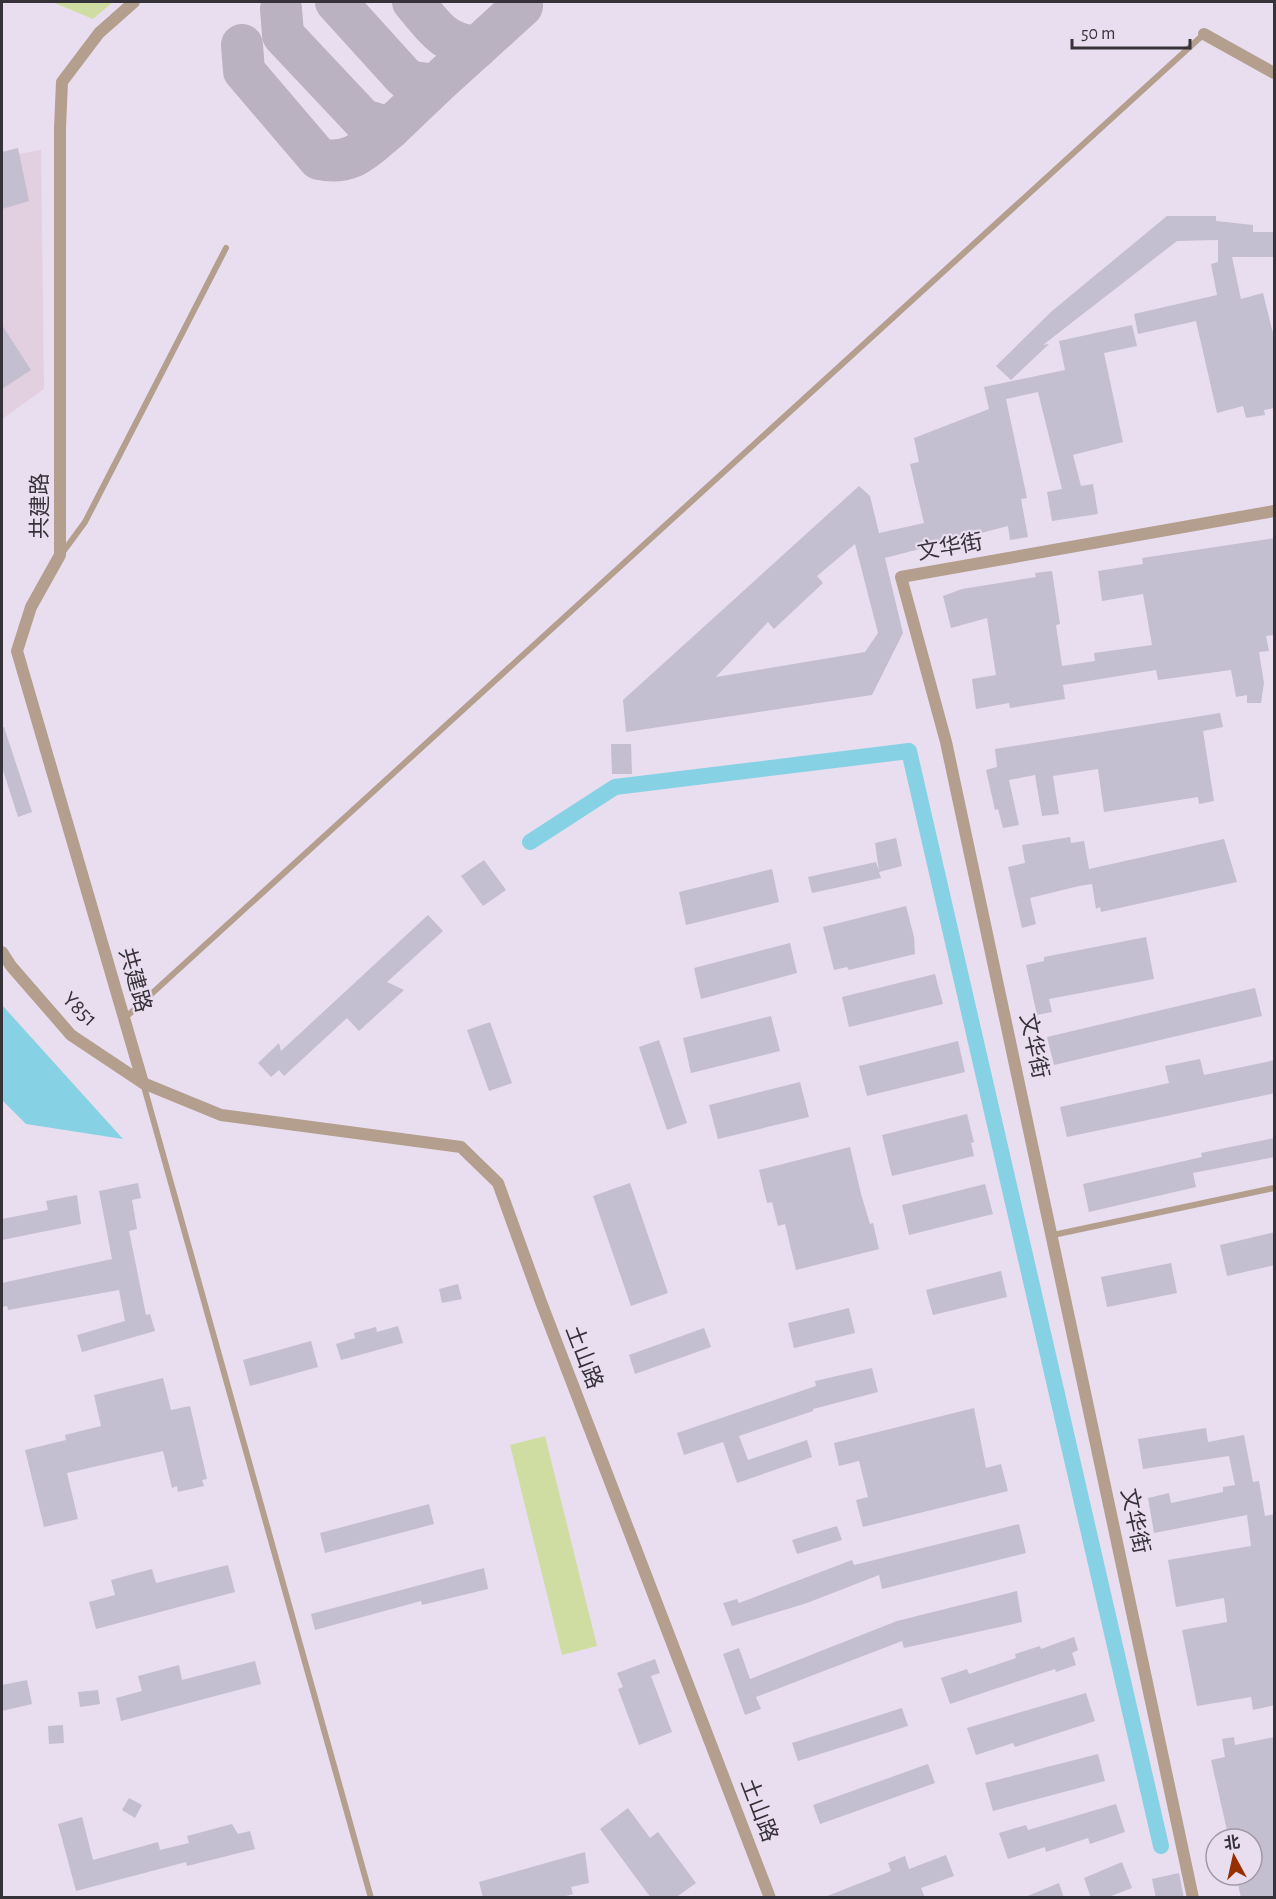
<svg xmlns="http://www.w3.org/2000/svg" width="1276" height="1899" font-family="'Alegreya Sans','Noto Sans SC',sans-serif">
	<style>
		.commercial { fill: #e2cfdf }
		.green { fill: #d0dda2 }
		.water { fill: #86d2e4 }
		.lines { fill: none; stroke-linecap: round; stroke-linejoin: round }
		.canal { stroke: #86d2e4; stroke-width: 16 }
		.taxiway { stroke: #bab2c0; stroke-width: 42 }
		.building { fill: #c3bfd0; fill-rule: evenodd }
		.lane { stroke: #b49e8d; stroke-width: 6 }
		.street { stroke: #b49e8d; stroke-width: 12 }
		.labels { text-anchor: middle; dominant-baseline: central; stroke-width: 4.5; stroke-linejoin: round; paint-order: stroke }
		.street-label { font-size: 22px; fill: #363239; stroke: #e8deef }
	</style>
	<rect width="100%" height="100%" fill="#e8deef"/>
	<polygon class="commercial" points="41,150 44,389 2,419 2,157"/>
	<g class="green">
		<polygon points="52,2 113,2 93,19"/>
		<polygon points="545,1436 597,1646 562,1655 510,1445"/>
	</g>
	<polygon class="water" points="2,1005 123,1139 26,1124 2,1100"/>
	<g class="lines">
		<polyline class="canal" points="530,842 615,787 909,751 1161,1846"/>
		<g class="taxiway">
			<polyline points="336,2 404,77 413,82 435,85 477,47"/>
			<path d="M413,2C435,27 441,43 477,47L522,6"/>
			<polyline points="281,9 283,35 363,120 390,128 435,85"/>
			<path d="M242,45L244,71L319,159C353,166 366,148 390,128"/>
		</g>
	</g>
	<g class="building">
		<polygon points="18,148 29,201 2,209 2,152"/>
		<polygon points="1167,216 1216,216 1216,221 1253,225 1253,232 1275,232 1275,257 1232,257 1241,299 1263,293 1275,341 1275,408 1264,410 1265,415 1246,418 1243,406 1217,413 1196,321 1138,334 1134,314 1217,295 1211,264 1218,262 1218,240 1177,241 1043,345 1049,344 1011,380 996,366 1052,311"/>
		<polygon points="2,325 31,370 2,389"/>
		<path d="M1132,325L1137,346L1104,353L1123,442L1073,455L1081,486L1093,484L1098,514L1052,521L1047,492L1062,489L1038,392L1006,399L1027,498L1021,499L1028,537L1010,540L1008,526L885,558L903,633L872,695L626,732L623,700L859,486L870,496L879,533L924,523L910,464L919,462L914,438L989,409L984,387L1065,370L1059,341ZM855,544L878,633L865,652L716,677L768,622L774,629L823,583L817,576Z"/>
		<polygon points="1275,538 1275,635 1266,636 1269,651 1259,652 1264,683 1261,703 1247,703 1247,695 1236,697 1231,670 1158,680 1156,670 1063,685 1065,699 1010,708 1009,703 976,709 972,679 996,675 987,618 951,628 943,596 962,589 1036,577 1035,573 1052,571 1060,624 1056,625 1062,666 1095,661 1094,653 1152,645 1143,594 1102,601 1098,571 1143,564 1142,558"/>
		<polygon points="1220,713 1223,727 1203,731 1214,801 1199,804 1198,797 1104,812 1098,769 1053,776 1059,814 1042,816 1035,775 1009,780 1019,825 1003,828 998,809 995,810 986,770 997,767 995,749"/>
		<polygon points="2,727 4,727 32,812 18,817 2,767"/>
		<polygon points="611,744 631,744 632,774 612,774"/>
		<polygon points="1070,837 1071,843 1084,841 1089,869 1224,839 1237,882 1101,912 1100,907 1096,909 1092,884 1079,886 1030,898 1036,924 1022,928 1008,867 1025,863 1022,845"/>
		<polygon points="896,838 902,866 879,872 881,878 812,893 808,877 876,862 879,871 875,843"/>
		<polygon points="484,860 506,890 483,906 461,876"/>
		<polygon points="772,869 779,902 686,925 679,892"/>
		<polygon points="906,906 914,937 915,954 849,970 847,967 834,970 823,927"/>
		<polygon points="428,915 443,931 387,982 404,990 359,1031 347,1018 284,1076 279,1070 271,1077 258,1063 279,1043 281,1051"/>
		<polygon points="1146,937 1154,979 1049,999 1052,1012 1037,1015 1026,965 1044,961 1044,957"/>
		<polygon points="790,943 797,973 701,999 694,968"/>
		<polygon points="935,974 943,1004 849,1027 842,997"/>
		<polygon points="1255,988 1262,1016 1054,1065 1047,1037"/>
		<polygon points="771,1016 780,1051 691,1073 683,1038"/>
		<polygon points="490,1022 512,1083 489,1091 467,1030"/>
		<polygon points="659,1040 687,1123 667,1130 639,1047"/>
		<polygon points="958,1041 965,1072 867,1096 859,1066"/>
		<polygon points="1200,1059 1204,1075 1275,1060 1275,1093 1067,1137 1060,1107 1169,1083 1165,1066"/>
		<polygon points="800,1082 809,1117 718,1139 709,1105"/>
		<polygon points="967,1114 974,1142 971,1143 974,1156 892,1176 882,1135"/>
		<polygon points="1275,1138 1275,1157 1193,1173 1196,1187 1089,1212 1083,1184 1202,1157 1201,1153"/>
		<polygon points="850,1147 861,1194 870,1224 873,1223 879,1249 796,1270 785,1224 778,1226 772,1202 767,1203 759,1170"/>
		<polygon points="138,1183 141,1198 132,1200 137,1229 129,1231 146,1315 150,1314 155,1331 82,1352 77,1335 125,1321 119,1290 8,1310 7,1306 2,1307 2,1283 112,1259 99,1191"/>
		<polygon points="630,1183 668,1293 631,1306 593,1196"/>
		<polygon points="985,1184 993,1214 909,1235 902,1205"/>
		<polygon points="77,1195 81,1224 2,1240 2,1219 48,1210 46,1201"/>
		<polygon points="1275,1232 1275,1265 1227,1276 1220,1245"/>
		<polygon points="1171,1263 1177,1293 1107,1307 1101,1277"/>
		<polygon points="1001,1271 1007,1297 933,1315 926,1290"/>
		<polygon points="458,1284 462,1299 442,1303 439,1289"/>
		<polygon points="849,1308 855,1333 794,1348 788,1323"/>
		<polygon points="398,1326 403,1343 341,1360 336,1344 355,1338 354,1333 376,1327 377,1332"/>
		<polygon points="704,1328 711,1347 635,1374 629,1355"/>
		<polygon points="311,1341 318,1367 250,1386 243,1360"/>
		<polygon points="872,1368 878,1392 813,1409 813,1411 739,1436 748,1460 807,1440 812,1457 737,1483 723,1442 684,1455 677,1433 816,1386 815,1381"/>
		<polygon points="163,1378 171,1410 190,1406 207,1479 202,1480 204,1486 178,1492 177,1486 172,1488 163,1451 67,1473 78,1519 44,1527 25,1450 66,1440 65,1435 101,1426 94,1395"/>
		<polygon points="974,1408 986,1468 1001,1464 1008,1491 863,1527 856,1500 868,1497 859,1461 839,1466 834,1443"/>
		<polygon points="1206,1428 1208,1442 1244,1435 1253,1482 1259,1481 1265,1516 1275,1514 1275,1705 1253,1710 1251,1697 1197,1706 1182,1630 1227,1622 1224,1598 1176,1607 1168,1560 1251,1546 1247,1515 1154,1533 1148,1498 1169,1493 1171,1503 1223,1492 1223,1487 1235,1485 1229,1456 1143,1469 1138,1439"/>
		<polygon points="429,1504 434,1524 325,1553 320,1533"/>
		<polygon points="1019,1524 1026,1553 882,1589 879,1575 807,1603 732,1626 723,1603 737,1599 739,1603 852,1560 854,1565"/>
		<polygon points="837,1526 842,1540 797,1554 792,1540"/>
		<polygon points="228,1565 235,1592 96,1629 89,1602 115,1595 111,1580 152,1569 156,1583"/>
		<polygon points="484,1568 488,1589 422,1605 421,1601 315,1630 311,1614"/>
		<polygon points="1017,1591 1022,1622 904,1648 902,1641 756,1697 761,1709 745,1715 723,1654 739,1648 750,1679 897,1621"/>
		<polygon points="1074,1637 1078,1650 1072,1653 1076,1665 1056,1672 1055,1669 950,1704 941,1678 967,1669 969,1674 1016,1658 1015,1654 1040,1646 1041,1649"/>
		<polygon points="655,1659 660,1673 651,1676 672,1732 639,1745 618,1689 623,1687 617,1673"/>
		<polygon points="255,1661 261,1684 121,1721 116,1698 142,1691 138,1676 179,1665 182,1680"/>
		<polygon points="27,1680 32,1704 2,1711 2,1685"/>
		<polygon points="98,1690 100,1704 80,1707 78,1692"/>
		<polygon points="1086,1693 1095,1721 1015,1747 1013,1743 976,1755 967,1728"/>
		<polygon points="902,1708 908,1726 798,1761 792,1743"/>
		<polygon points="63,1725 64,1743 49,1744 48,1726"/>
		<polygon points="1234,1737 1235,1745 1275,1737 1275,1898 1241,1898 1236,1875 1252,1875 1252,1839 1229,1839 1211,1760 1225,1757 1222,1739"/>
		<polygon points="1098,1754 1105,1781 993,1811 985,1783"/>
		<polygon points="928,1764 935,1783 820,1824 813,1805"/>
		<polygon points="129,1798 142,1805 135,1818 122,1810"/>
		<polygon points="1116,1804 1125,1832 1090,1844 1088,1838 1046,1852 1045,1847 1008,1859 999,1833 1026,1825 1028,1830"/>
		<polygon points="628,1808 650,1838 658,1832 696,1883 675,1898 651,1898 600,1829"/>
		<polygon points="82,1817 93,1860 158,1842 160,1850 189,1843 187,1836 232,1824 238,1834 250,1831 255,1849 187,1866 186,1862 76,1891 58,1824"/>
		<polygon points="585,1852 589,1883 571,1887 573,1894 559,1898 483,1898 479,1882"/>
		<polygon points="946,1855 954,1876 921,1888 925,1898 822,1898 891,1871 888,1863 905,1856 909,1869"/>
		<polygon points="1122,1862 1132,1888 1106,1898 1091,1898 1084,1878"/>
		<polygon points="1179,1873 1184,1898 1156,1898 1152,1879"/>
		<polygon points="1059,1883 1064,1898 1025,1898 1025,1897"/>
	</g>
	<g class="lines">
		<g class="lane">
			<polyline points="63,552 85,522 226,248"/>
			<polyline points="125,1018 1204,34"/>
			<polyline points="143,1083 371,1898"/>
			<polyline points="1053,1235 1274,1188"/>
		</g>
		<g class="street">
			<polyline points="134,2 99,33 62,82 60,128 60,555 31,607 17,651 143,1083"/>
			<polyline points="1204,34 1274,73"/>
			<polyline points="2,952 11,966 71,1035 143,1083 221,1115 461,1147 498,1183 541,1302 770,1898"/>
			<polyline points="1193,1898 946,742 901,577 1274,511"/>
		</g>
	</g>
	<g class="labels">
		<g class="street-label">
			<text transform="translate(40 506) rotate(-90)">共建路</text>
			<text transform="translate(950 547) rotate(-10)">文华街</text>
			<text transform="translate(135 980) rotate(74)">共建路</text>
			<text transform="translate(80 1009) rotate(44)">Y851</text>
			<text transform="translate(1034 1046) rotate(78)">文华街</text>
			<text transform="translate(584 1357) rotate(69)">土山路</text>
			<text transform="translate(1135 1521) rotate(78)">文华街</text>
			<text transform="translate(759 1810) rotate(69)">土山路</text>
		</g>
	</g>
	<rect width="1276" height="1899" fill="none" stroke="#363239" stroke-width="6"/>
	<g transform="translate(1234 1857) rotate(352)"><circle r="28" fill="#e8deef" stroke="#a199a6" stroke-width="1.5"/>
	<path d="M0-4.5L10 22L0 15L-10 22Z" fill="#963001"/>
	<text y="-9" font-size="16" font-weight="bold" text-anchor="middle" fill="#363239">北</text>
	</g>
	<path d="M1072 39v9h118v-9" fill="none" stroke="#363239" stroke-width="3"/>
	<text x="1081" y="39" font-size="18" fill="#363239" stroke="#e8deef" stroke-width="4.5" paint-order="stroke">50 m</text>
</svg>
